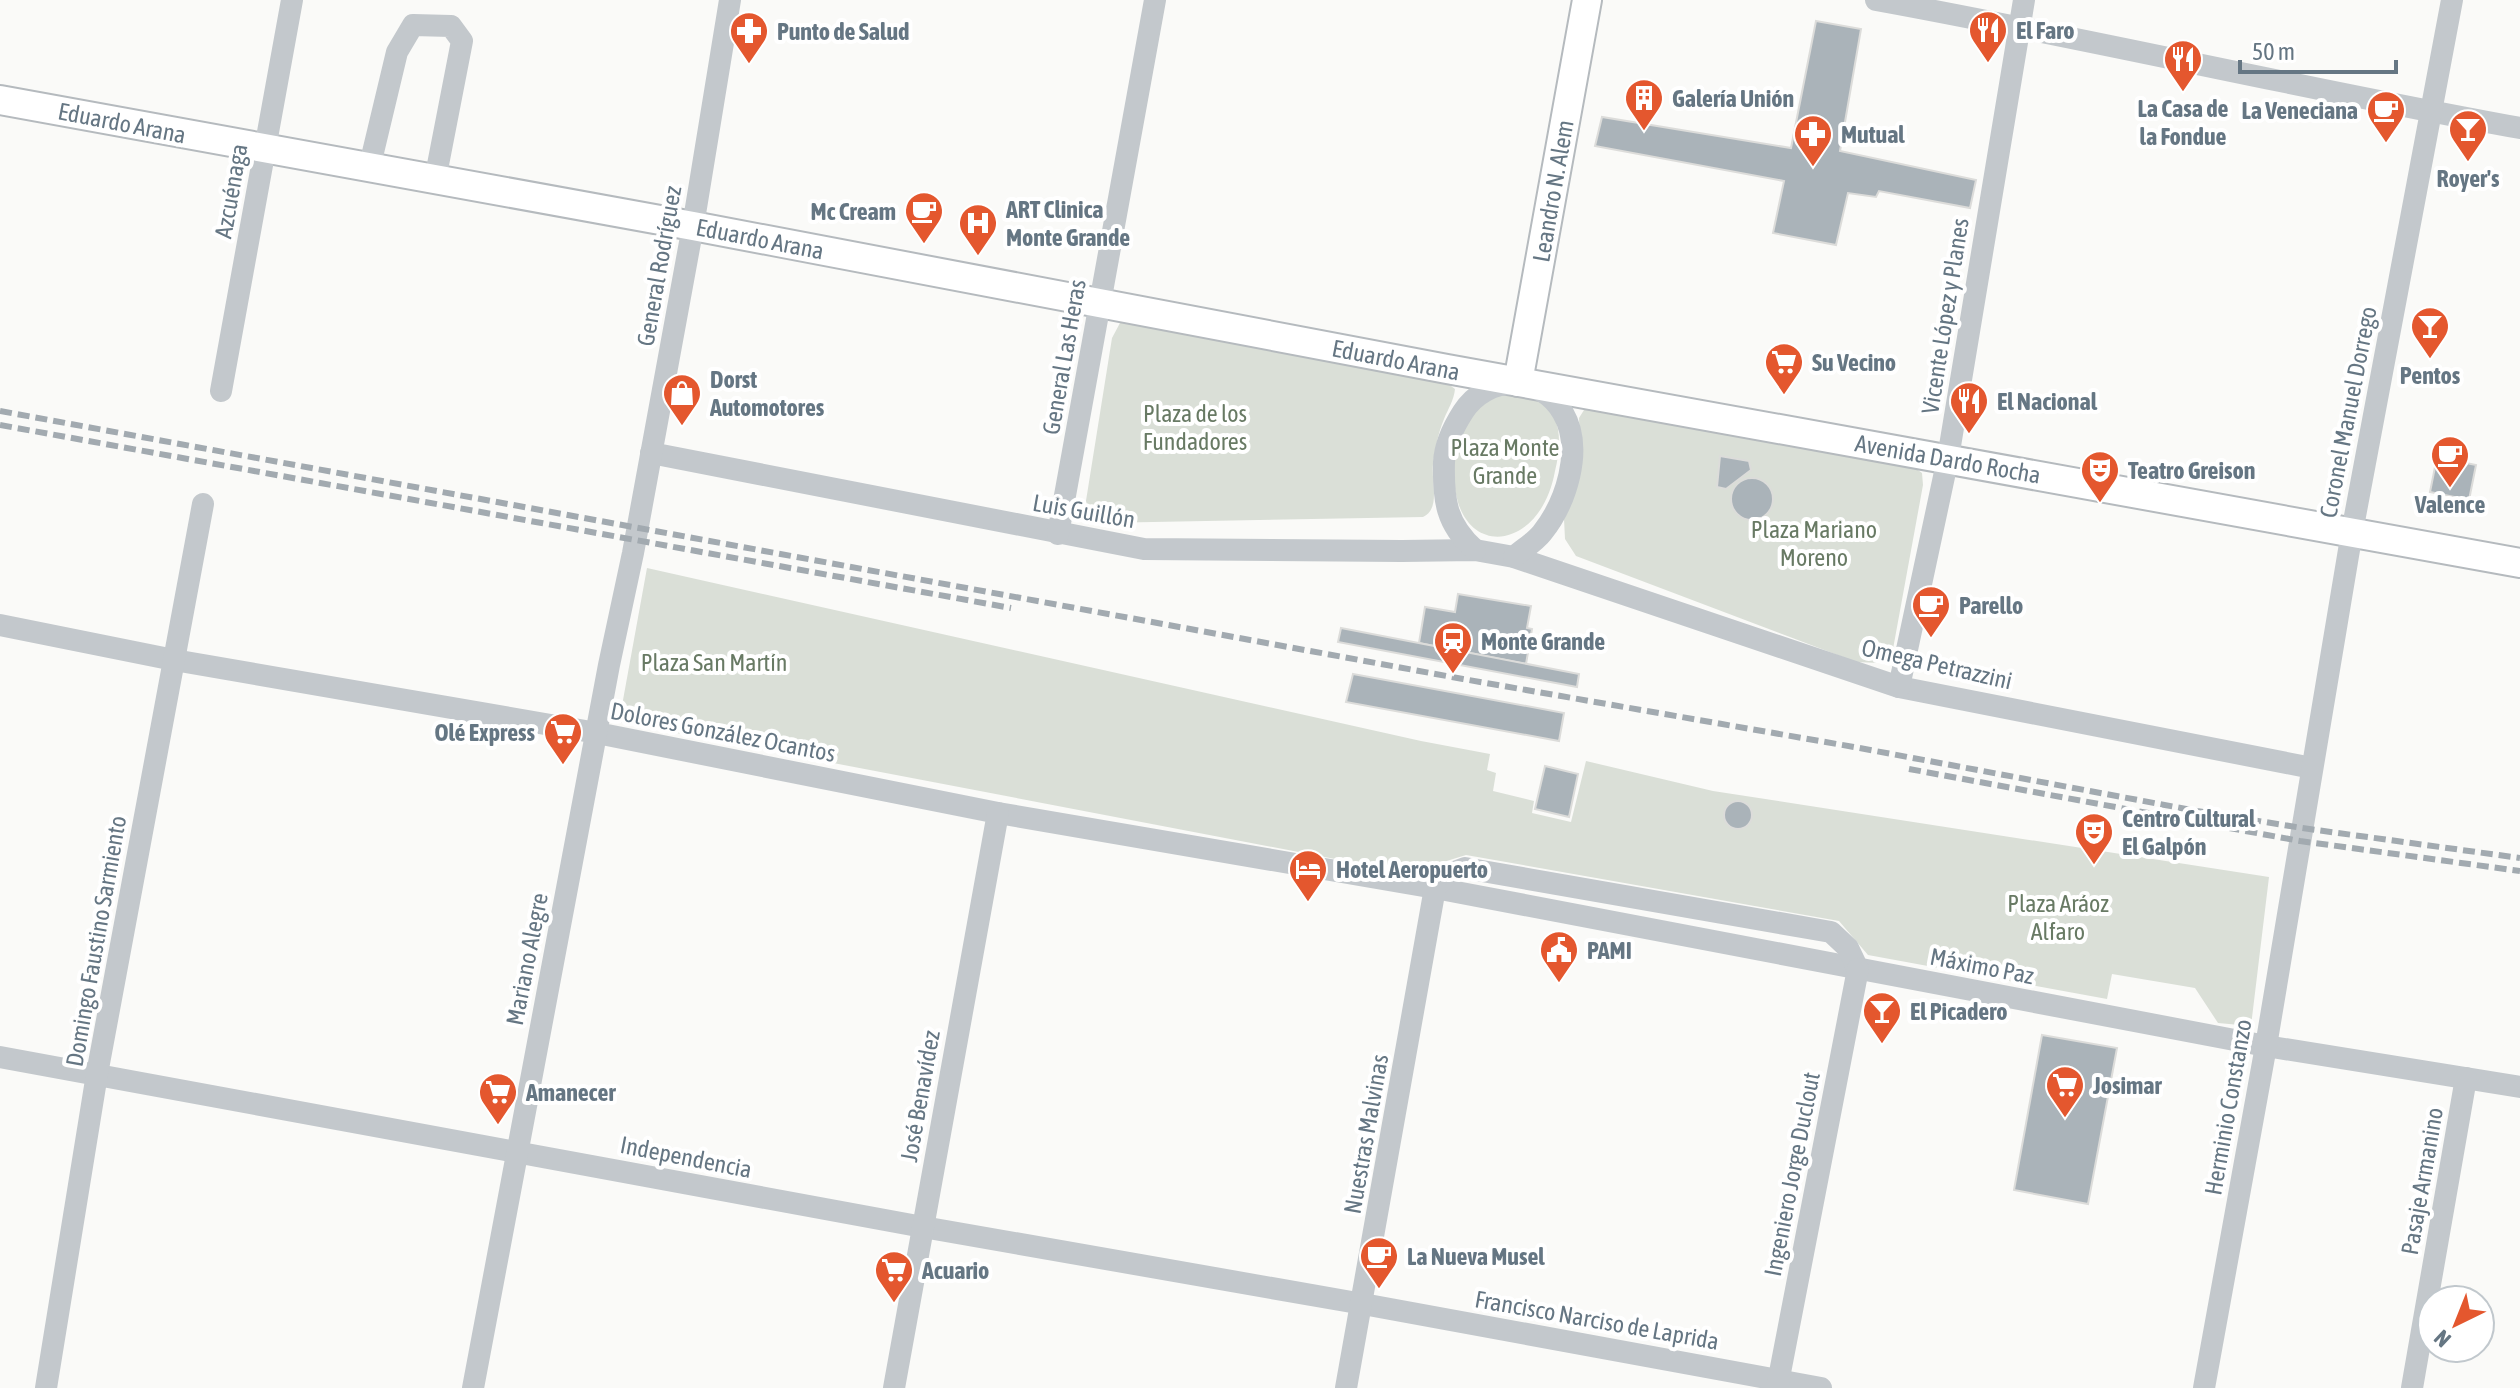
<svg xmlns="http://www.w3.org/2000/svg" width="2520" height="1388" font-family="'Asap Condensed',sans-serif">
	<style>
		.green { fill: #dadfd7 }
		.building { fill: #aab3b9; stroke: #dcdcda; stroke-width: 2 }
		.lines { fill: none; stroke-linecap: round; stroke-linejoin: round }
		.major-casing { stroke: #b5babe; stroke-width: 32 }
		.minor { stroke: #c3c8cc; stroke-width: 22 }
		.major { stroke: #fff; stroke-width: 28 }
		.rail { stroke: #a2aab0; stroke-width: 6; stroke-dasharray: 12 6; stroke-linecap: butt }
		.labels { text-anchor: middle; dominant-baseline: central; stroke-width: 8; stroke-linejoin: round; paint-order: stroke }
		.poi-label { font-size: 24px; font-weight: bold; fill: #657683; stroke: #fff; text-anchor: start }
		.street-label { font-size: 24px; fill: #657683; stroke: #fff }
		.park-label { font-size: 24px; fill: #687a64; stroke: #fff }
	</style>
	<rect width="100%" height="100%" fill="#fafaf8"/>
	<g class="green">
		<path d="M1136,318L1447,383L1455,389C1454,400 1448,409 1444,419C1438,433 1435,450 1433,464C1431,481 1441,509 1423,517L1100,523L1089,518L1085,507L1112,338L1120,323Z"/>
		<path d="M1495,393L1533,395C1539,401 1550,409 1554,417C1562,433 1559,455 1555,471C1540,556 1453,561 1454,471C1454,455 1455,438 1465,424C1472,413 1485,403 1495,393Z"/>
		<polygon points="1593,405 1907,462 1922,473 1923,485 1893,649 1880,663 1856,662 1576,556 1565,539 1564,519 1580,447 1579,418 1584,410"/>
		<polygon points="647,568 1421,741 1490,754 1487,770 1496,773 1493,791 1534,801 1532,813 1571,822 1586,761 1713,791 2269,877 2251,1026 2218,1023 2195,988 2112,974 2107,999 1868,955 1839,921 1466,855 1408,873 619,722"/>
	</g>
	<g class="building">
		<polygon points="1816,21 1861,29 1840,151 1976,180 1970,208 1879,191 1876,197 1848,193 1836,245 1773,233 1784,181 1595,146 1602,117 1791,148"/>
		<polygon points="1720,456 1749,461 1751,470 1726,489 1717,487"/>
		<polygon points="2437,457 2476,465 2469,500 2430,492"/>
		<circle cx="1752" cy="499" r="21"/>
		<polygon points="1458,594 1531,606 1527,628 1532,629 1526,664 1419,643 1425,607 1455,612"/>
		<polygon points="1341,628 1579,674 1577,687 1338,642"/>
		<polygon points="1353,674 1564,713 1559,741 1346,702"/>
		<polygon points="1545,766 1578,774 1569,817 1535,809"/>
		<circle cx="1738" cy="815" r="14"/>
		<polygon points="2042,1035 2117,1048 2088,1204 2014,1190"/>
	</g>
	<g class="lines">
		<g class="major-casing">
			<g id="major">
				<polyline points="0,100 693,226 1447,369 2520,563"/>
				<polyline points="1518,382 1587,0"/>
			</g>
		</g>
		<g class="minor">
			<path d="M1876,0C2091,39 2304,89 2520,128"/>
			<polyline points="369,169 397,52 413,25 451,26 462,41 435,180"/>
			<polyline points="221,391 292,0"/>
			<polyline points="651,453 1144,549 1402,551 1475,550 1514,557 1899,687 2312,768"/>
			<polyline points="1058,534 1155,0"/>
			<path d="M1475,550C1446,524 1443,500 1444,462C1445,445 1454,426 1463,412C1487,375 1540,373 1563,413C1584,449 1566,503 1542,533C1535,542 1523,549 1514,557"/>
			<polyline points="0,625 174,660 597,733 998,813 1435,888 2266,1046 2520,1087"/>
			<polyline points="1899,687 1948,458 2024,0"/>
			<polyline points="1435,888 1449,874 1465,868 1831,932 1848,948 1858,969"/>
			<polyline points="0,1057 923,1227 1363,1304 1821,1388"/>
			<polyline points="46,1388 97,1074 203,504"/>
			<polyline points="473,1388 609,665 633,553 693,226 730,0"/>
			<polyline points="894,1388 998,813"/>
			<polyline points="1346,1388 1435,888"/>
			<polyline points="1777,1388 1858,969"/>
			<polyline points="2204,1388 2266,1046 2352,532 2452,0"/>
			<polyline points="2412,1388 2466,1078"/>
		</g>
		<use href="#major" class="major"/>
		<g class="rail">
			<polyline points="0,411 1463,679 1854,747 2197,811 2302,828 2520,858"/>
			<polyline points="0,425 1011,608"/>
			<polyline points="1909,769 2300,841 2520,871"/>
		</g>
	</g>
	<defs>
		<g id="restaurant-pin" transform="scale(2)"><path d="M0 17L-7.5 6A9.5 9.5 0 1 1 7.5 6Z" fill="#e4572e" stroke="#fff"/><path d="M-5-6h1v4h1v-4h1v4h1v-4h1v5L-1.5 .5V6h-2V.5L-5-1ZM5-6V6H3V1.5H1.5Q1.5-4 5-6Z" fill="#fff"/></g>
		<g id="pharmacy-pin" transform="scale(2)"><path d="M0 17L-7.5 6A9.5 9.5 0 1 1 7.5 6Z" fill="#e4572e" stroke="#fff"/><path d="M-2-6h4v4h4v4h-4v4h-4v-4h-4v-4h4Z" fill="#fff"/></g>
		<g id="building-pin" transform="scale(2)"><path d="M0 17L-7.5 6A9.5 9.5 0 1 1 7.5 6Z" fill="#e4572e" stroke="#fff"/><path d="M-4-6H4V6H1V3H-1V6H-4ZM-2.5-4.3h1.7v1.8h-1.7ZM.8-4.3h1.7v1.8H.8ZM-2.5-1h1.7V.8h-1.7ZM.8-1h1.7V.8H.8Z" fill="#fff"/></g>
		<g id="cafe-pin" transform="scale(2)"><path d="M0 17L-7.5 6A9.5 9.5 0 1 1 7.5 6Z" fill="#e4572e" stroke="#fff"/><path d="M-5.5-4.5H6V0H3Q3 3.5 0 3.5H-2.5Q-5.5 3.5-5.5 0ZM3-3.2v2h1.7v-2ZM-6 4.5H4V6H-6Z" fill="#fff"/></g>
		<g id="bar-pin" transform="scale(2)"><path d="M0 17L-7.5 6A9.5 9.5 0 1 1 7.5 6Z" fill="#e4572e" stroke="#fff"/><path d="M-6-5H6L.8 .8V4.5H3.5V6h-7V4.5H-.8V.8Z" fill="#fff"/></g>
		<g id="hospital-pin" transform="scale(2)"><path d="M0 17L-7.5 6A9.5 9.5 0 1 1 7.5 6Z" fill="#e4572e" stroke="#fff"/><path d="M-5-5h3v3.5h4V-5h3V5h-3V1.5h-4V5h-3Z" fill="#fff"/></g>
		<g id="supermarket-pin" transform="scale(2)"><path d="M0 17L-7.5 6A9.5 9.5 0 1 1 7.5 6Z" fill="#e4572e" stroke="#fff"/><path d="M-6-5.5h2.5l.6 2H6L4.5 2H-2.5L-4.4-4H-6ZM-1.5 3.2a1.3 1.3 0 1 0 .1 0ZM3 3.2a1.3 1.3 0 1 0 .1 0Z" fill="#fff"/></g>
		<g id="shop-pin" transform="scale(2)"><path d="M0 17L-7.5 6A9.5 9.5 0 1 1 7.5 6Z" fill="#e4572e" stroke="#fff"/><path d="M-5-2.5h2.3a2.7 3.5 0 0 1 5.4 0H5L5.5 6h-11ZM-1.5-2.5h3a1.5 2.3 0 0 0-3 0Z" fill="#fff"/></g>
		<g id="theatre-pin" transform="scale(2)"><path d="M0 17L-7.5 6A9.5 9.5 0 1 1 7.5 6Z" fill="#e4572e" stroke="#fff"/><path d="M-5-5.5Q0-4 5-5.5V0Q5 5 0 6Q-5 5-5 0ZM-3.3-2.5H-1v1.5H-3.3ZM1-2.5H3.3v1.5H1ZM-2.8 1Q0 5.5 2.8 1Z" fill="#fff"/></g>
		<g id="station-pin" transform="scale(2)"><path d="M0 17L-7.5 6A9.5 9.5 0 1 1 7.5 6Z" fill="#e4572e" stroke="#fff"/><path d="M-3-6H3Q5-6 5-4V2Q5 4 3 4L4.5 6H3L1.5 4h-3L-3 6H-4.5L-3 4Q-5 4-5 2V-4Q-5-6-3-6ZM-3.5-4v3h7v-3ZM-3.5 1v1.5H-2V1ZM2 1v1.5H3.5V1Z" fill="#fff"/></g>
		<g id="hotel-pin" transform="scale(2)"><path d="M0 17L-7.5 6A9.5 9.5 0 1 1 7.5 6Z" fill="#e4572e" stroke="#fff"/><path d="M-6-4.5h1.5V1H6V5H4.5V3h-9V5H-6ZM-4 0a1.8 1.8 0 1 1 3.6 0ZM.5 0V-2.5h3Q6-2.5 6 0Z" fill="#fff"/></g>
		<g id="civic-pin" transform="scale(2)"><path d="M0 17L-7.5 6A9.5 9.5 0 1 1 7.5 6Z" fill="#e4572e" stroke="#fff"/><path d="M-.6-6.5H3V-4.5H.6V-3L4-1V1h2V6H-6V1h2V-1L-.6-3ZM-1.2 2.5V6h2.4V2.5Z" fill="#fff"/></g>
	</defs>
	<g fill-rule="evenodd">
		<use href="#restaurant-pin" x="1988" y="30"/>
		<use href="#pharmacy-pin" x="749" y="31"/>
		<use href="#restaurant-pin" x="2183" y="59"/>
		<use href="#building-pin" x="1644" y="98"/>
		<use href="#cafe-pin" x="2386" y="110"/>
		<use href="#bar-pin" x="2468" y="129"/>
		<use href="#pharmacy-pin" x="1813" y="134"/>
		<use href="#cafe-pin" x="924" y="211"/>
		<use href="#hospital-pin" x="978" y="223"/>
		<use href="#bar-pin" x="2430" y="326"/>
		<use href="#supermarket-pin" x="1784" y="362"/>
		<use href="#shop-pin" x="682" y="393"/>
		<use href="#restaurant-pin" x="1969" y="401"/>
		<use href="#cafe-pin" x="2450" y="455"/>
		<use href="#theatre-pin" x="2100" y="470"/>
		<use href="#cafe-pin" x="1931" y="605"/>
		<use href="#station-pin" x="1453" y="641"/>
		<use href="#supermarket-pin" x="563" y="732"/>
		<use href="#theatre-pin" x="2094" y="832"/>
		<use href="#hotel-pin" x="1308" y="869"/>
		<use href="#civic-pin" x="1559" y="950"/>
		<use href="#bar-pin" x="1882" y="1011"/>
		<use href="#supermarket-pin" x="2065" y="1085"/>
		<use href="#supermarket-pin" x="498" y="1092"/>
		<use href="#cafe-pin" x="1379" y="1256"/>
		<use href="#supermarket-pin" x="894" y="1270"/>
	</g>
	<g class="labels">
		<g class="poi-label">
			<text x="2016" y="30">El Faro</text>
			<text x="777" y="31">Punto de Salud</text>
			<text x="1672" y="98">Galería Unión</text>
			<text x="2183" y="108" text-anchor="middle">La Casa de<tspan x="2183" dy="28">la Fondue</tspan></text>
			<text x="2358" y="110" text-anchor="end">La Veneciana</text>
			<text x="1841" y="134">Mutual</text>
			<text x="2468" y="178" text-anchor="middle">Royer's</text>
			<text x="1006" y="209">ART Clinica<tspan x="1006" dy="28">Monte Grande</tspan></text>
			<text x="896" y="211" text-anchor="end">Mc Cream</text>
			<text x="1812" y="362">Su Vecino</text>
			<text x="2430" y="375" text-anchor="middle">Pentos</text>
			<text x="710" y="379">Dorst<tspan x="710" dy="28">Automotores</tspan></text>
			<text x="1997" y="401">El Nacional</text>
			<text x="2128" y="470">Teatro Greison</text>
			<text x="2450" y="504" text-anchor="middle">Valence</text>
			<text x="1959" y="605">Parello</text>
			<text x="1481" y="641">Monte Grande</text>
			<text x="535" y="732" text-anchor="end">Olé Express</text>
			<text x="2122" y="818">Centro Cultural<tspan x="2122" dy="28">El Galpón</tspan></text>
			<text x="1336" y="869">Hotel Aeropuerto</text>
			<text x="1587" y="950">PAMI</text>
			<text x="1910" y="1011">El Picadero</text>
			<text x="2093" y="1085">Josimar</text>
			<text x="526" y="1092">Amanecer</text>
			<text x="1407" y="1256">La Nueva Musel</text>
			<text x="922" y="1270">Acuario</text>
		</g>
		<g class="street-label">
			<text transform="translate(122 123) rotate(11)">Eduardo Arana</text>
			<text transform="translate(231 191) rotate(-80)">Azcuénaga</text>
			<text transform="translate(1553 191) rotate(-80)">Leandro N. Alem</text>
			<text transform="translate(760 239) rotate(11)">Eduardo Arana</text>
			<text transform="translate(659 266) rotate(-80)">General Rodríguez</text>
			<text transform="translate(1945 316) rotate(-81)">Vicente López y Planes</text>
			<text transform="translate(1064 357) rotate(-80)">General Las Heras</text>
			<text transform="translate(1396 360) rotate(11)">Eduardo Arana</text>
			<text transform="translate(2348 412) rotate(-79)">Coronel Manuel Dorrego</text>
			<text transform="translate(1948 459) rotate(10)">Avenida Dardo Rocha</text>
			<text transform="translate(1084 511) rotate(10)">Luis Guillón</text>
			<text transform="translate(1937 664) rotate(13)">Omega Petrazzini</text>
			<text transform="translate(723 732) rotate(11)">Dolores González Ocantos</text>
			<text transform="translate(96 941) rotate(-80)">Domingo Faustino Sarmiento</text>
			<text transform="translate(527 959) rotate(-79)">Mariano Alegre</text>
			<text transform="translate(1982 966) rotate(11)">Máximo Paz</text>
			<text transform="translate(920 1096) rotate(-80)">José Benavídez</text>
			<text transform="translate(2228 1107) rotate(-80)">Herminio Constanzo</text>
			<text transform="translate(1366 1134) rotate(-80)">Nuestras Malvinas</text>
			<text transform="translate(686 1157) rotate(11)">Independencia</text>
			<text transform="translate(1792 1174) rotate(-79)">Ingeniero Jorge Duclout</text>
			<text transform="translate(2422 1181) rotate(-80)">Pasaje Armanino</text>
			<text transform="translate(1597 1320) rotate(10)">Francisco Narciso de Laprida</text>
		</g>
		<g class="park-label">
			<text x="1195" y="413">Plaza de los<tspan x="1195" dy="28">Fundadores</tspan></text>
			<text x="1505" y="447">Plaza Monte<tspan x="1505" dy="28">Grande</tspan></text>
			<text x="1814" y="529">Plaza Mariano<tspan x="1814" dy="28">Moreno</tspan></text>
			<text x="714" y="662">Plaza San Martín</text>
			<text x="2058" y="903">Plaza Aráoz<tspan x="2058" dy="28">Alfaro</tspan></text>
		</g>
	</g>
	<g transform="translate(2456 1324) rotate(223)"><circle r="38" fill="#ffffff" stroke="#c1c8cd" stroke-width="2"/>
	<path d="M0-6L14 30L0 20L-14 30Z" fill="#e4572e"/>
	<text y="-12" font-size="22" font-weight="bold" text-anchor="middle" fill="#657683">N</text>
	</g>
	<path d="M2240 60v12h156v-12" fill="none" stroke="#657683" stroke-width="4"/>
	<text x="2252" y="60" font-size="24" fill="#657683" stroke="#ffffff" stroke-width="6" paint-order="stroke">50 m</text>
</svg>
